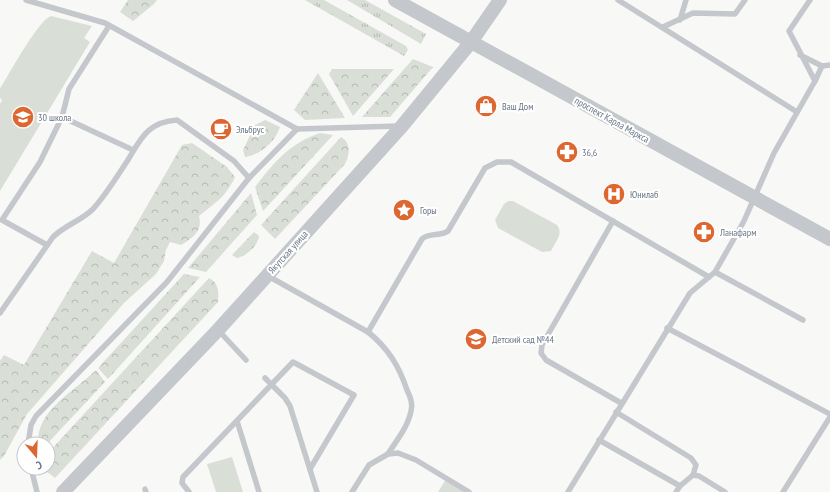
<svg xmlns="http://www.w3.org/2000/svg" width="830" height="492" font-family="'PT Sans Narrow',sans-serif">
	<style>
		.grass { fill: url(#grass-tufts) }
		.forest { fill: url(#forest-crowns) }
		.park { fill: #d9dfd7 }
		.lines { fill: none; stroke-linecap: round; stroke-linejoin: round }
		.service { stroke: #c4c7cb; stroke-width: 5.5 }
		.tertiary { stroke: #c4c7cb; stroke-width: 14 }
		.labels { text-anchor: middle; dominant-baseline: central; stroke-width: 4; stroke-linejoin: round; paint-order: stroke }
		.poi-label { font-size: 10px; fill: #687686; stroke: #fff; text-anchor: start }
		.street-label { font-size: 10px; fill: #687686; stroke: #fff }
	</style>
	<defs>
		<pattern id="grass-tufts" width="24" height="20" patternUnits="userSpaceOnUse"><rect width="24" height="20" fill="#d9dfd7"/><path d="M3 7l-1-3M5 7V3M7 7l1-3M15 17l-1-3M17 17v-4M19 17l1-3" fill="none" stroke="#b4b9b4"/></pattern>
		<pattern id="forest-crowns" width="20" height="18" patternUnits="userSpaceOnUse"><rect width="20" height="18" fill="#d9dfd7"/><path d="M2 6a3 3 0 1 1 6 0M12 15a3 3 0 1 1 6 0" fill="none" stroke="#b4b9b4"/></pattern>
	</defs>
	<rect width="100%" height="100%" fill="#f8f8f6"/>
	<g class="grass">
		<polygon points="305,0 324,0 406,46 408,50 404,56"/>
		<polygon points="347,0 365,0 426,34 421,44"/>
	</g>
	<g class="forest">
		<polygon points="128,0 157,0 154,4 133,21 120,12"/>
		<polygon points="413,59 433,67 390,117 362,117"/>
		<polygon points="332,69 394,69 353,116 329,74"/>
		<polygon points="318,73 345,118 305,120 294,110"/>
		<path d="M265,120L280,127C275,142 260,155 245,157L243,150L255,125Z"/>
		<path d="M320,133L333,135L263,211L255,187C274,162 290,143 320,133Z"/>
		<path d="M341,137C351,143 350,154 345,164L275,239L261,225Z"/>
		<path d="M192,143L227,167L235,177C224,199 217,201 199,216C203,231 193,238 181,245L170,242L166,250L164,261L156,274L124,303L27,414L4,456L0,460V361L4,355L24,365L92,251L114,263L182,145Z"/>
		<polygon points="251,193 257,215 206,272 188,268"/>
		<path d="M254,232L259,236C258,246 246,256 237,258L232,255Z"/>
		<polygon points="184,274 200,277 108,379 98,368"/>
		<path d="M209,278C219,283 219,292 218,302L55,478L42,468H48V453Z"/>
		<path d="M96,370L105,382L47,444H38C36,410 74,392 96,370Z"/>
	</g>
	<g class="park">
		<path d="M51,16L92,26L84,38L90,42L0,191V104L2,100L0,98V89C8,76 39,19 51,16Z"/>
		<path d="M508,201H513L557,225C564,234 555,242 551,251L542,252L498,228L495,220L504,204Z"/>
		<polygon points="232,457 243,492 216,492 207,464"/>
		<polygon points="446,479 469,492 438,492"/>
	</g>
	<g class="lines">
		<g class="service">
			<polyline points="26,0 105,23 297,129"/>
			<polyline points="618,0 797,112"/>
			<polyline points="680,20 686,0"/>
			<polyline points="663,27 693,13 735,14 745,0"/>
			<polyline points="800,55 822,66"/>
			<polyline points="815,81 822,66 830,65"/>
			<polyline points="62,117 133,150"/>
			<polyline points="613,221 542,345 541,353 546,360 621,403"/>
			<polyline points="47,245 2,220 40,162 62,117 69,89 109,26"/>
			<polyline points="715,272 803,320"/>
			<path d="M268,276L368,332C388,348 399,366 407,390C410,396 413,405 411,411C408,427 396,441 388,454"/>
			<path d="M0,313L53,237C65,225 81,221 93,209C105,196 116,178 126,163C140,141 146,122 177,120L234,161L249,178"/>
			<polyline points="667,328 830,414"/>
			<polyline points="219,331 246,360"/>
			<path d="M368,332L422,239C430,232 440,237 448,231L485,168L497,162H511L709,277"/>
			<polyline points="265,378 285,398 290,406 317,492"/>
			<polyline points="616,412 691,458 696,465 693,475"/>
			<polyline points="237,421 259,492"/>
			<polyline points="599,440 680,486 693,475 699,476 725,492"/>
			<polyline points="28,444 31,425 36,416 167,282 249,178 297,129 399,126"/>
			<polyline points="31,468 37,492"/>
			<polyline points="145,489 146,492"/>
			<polyline points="189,492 182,483 183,477 293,362 354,395 310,469"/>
			<polyline points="352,492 369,465 388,454 398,453 416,460 469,492"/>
			<polyline points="568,492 690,293 715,272 744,221 774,153 815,81 789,31 810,0"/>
			<polyline points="676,492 680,486"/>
			<polyline points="783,492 830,417"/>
		</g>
		<g class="tertiary">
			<polyline points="395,0 830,239"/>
			<polyline points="63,492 218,330 402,126 471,42 500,0"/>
		</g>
	</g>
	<defs>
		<g id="shop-disc" transform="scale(1.15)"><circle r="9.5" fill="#dd6731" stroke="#fff"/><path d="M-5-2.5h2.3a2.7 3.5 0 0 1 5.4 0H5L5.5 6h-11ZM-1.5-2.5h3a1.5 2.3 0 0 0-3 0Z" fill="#fff"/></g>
		<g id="school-disc" transform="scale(1.15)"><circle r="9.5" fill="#dd6731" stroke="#fff"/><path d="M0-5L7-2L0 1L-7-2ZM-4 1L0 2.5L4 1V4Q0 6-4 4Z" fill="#fff"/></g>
		<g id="cafe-disc" transform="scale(1.15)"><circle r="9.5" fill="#dd6731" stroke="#fff"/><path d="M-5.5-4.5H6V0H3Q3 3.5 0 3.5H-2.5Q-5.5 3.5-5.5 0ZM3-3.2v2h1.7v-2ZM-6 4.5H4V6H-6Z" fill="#fff"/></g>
		<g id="pharmacy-disc" transform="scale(1.15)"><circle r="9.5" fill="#dd6731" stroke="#fff"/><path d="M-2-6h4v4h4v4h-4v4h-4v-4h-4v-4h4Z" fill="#fff"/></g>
		<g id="hospital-disc" transform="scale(1.15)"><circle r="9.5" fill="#dd6731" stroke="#fff"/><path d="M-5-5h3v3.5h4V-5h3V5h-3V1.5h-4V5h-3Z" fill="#fff"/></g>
		<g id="sight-disc" transform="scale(1.15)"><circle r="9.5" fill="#dd6731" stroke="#fff"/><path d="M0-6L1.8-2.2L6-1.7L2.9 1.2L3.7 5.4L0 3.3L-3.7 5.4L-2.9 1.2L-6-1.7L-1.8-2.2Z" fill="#fff"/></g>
	</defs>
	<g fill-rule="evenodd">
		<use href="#shop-disc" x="486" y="106"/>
		<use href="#school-disc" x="23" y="117"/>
		<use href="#cafe-disc" x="221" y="129"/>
		<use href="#pharmacy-disc" x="567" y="152"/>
		<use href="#hospital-disc" x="614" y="194"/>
		<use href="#sight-disc" x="404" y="210"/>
		<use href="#pharmacy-disc" x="704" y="232"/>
		<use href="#school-disc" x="476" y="339"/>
	</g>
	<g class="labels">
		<g class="poi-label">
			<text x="502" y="106">Ваш Дом</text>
			<text x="38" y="117">30 школа</text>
			<text x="236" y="129">Эльбрус</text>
			<text x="582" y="152">36,6</text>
			<text x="630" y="194">Юнилаб</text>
			<text x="420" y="210">Горы</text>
			<text x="720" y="232">Ланафарм</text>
			<text x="492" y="339">Детский сад №44</text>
		</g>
		<g class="street-label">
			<text transform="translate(612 120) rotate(29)">проспект Карла Маркса</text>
			<text transform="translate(288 252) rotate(-48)">Якутская улица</text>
		</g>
	</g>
	<g transform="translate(36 456) rotate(161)"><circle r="19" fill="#ffffff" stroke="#c3c8cf"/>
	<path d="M0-3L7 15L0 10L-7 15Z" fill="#dd6731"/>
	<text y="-6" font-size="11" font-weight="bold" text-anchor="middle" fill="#687686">С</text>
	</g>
</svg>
